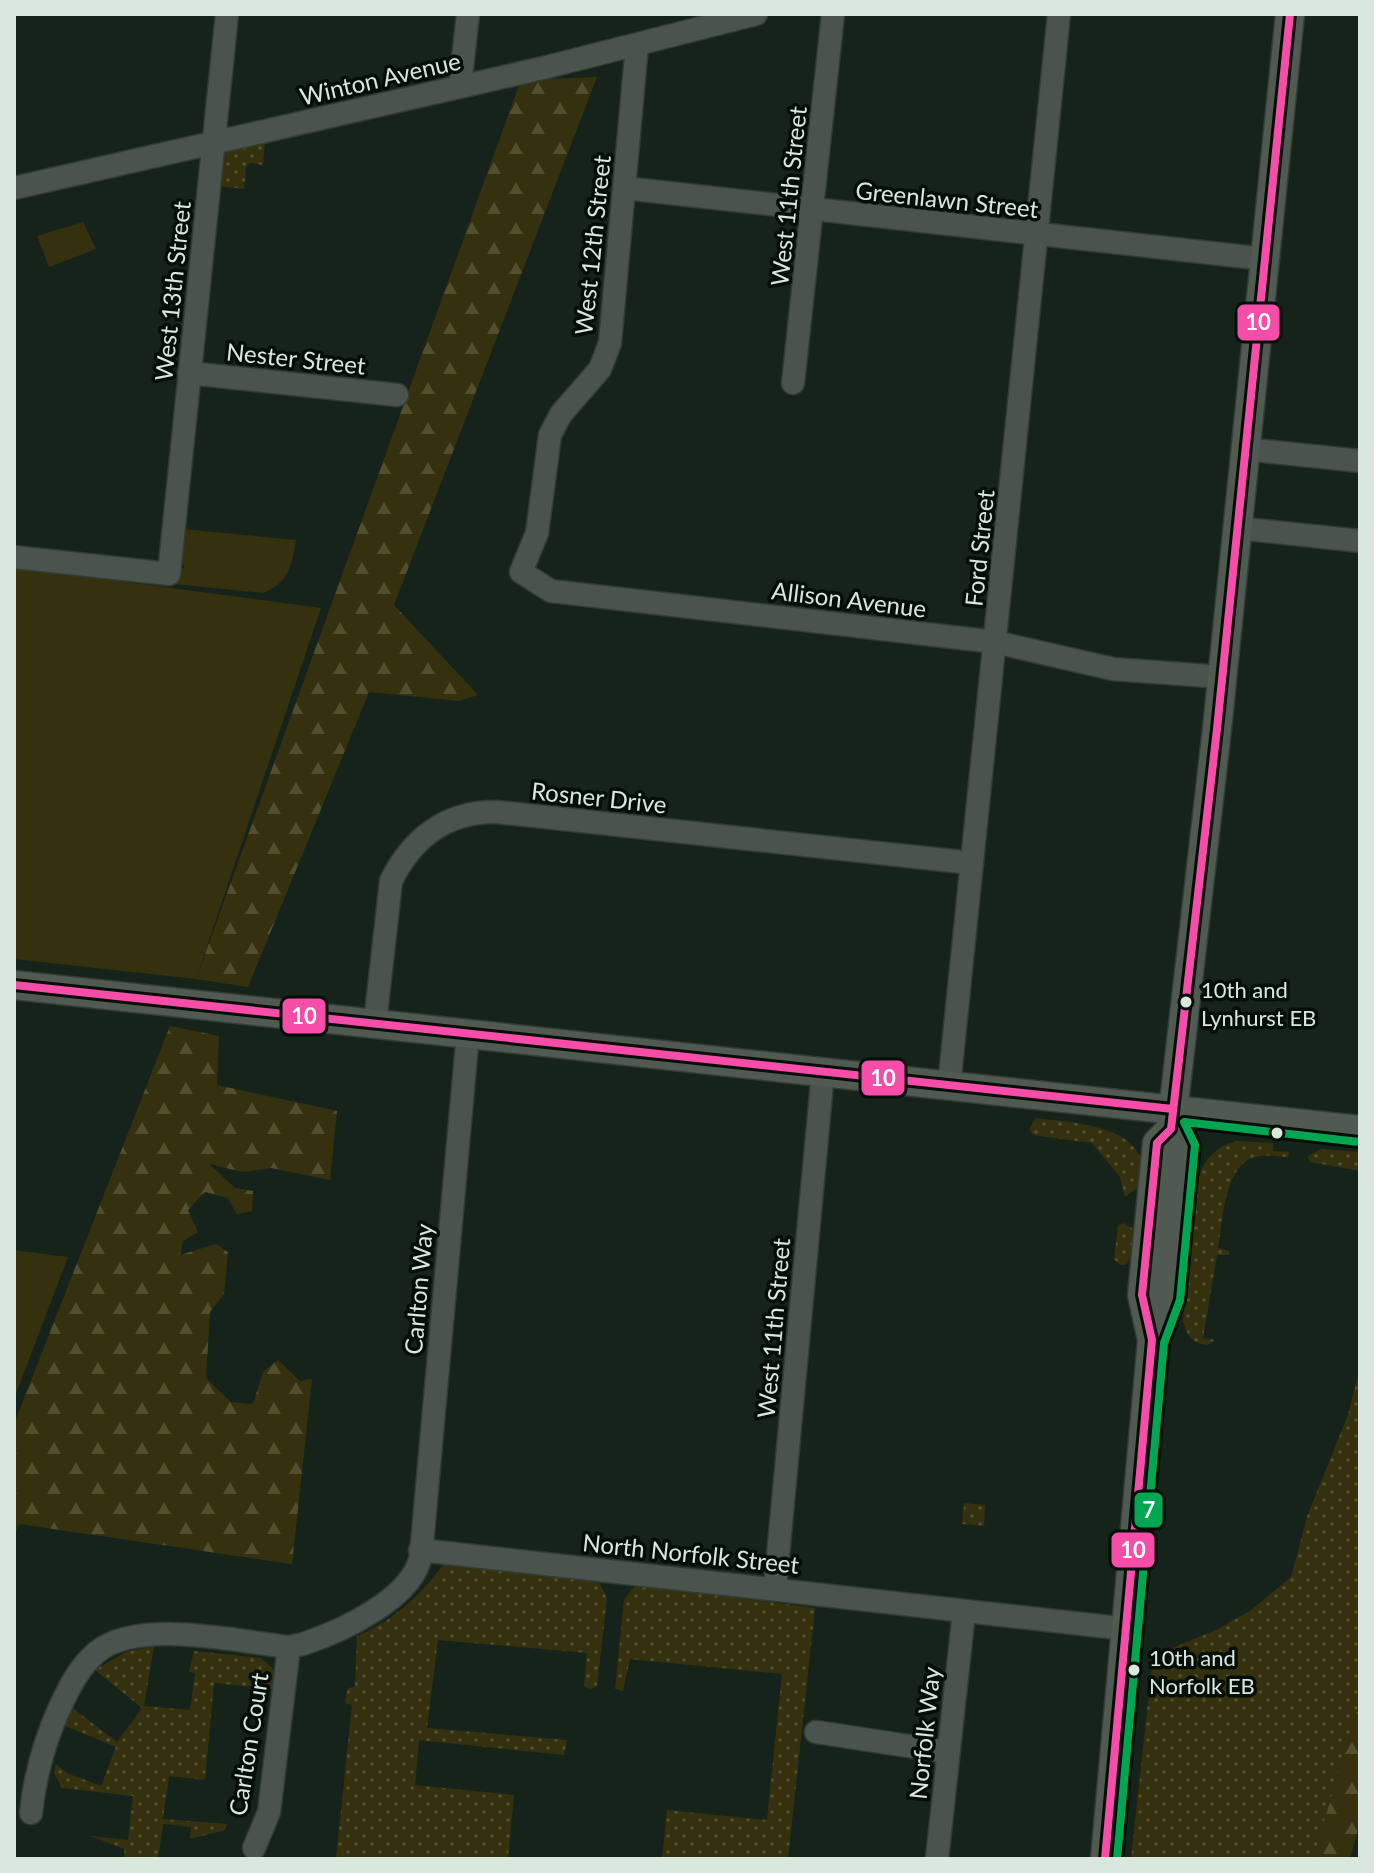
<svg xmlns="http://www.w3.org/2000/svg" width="1374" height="1873" font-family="Lato,sans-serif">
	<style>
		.grass { fill: url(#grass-dots) }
		.forest { fill: url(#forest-firs) }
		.park { fill: #35310e }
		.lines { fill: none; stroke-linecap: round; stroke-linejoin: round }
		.minor-casing { stroke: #323c35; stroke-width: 25 }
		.major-casing { stroke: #323c35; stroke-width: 31 }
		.minor { stroke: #4a534d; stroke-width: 22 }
		.major { stroke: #515a51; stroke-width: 28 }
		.bus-1-casing { stroke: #050e08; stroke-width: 14 }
		.bus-2-casing { stroke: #050e08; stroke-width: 14 }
		.bus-1 { stroke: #f54da8; stroke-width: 8 }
		.bus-2 { stroke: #00a651; stroke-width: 8 }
		.bus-dot { fill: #d9e7dd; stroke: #050e08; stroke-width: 3 }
		.labels { text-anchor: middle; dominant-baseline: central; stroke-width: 7; stroke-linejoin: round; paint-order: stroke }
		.bus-label { font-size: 22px; fill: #d9e7dd; stroke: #050e08; text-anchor: start }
		.street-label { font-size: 24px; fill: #d9e7dd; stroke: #050e08 }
		.line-badge { stroke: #050e08; stroke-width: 3 }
		.badge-label { font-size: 22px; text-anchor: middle; font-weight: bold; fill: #fff }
	</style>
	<defs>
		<pattern id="grass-dots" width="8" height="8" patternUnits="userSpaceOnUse" patternTransform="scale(2)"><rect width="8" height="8" fill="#35310e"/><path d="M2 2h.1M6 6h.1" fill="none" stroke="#524f31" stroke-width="1.8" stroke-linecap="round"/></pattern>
		<pattern id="forest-firs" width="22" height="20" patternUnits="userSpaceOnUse" patternTransform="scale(2)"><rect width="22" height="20" fill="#35310e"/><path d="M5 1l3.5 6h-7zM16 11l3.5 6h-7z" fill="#524f31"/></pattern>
	</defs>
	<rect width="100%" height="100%" fill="#16231b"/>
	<g class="grass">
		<polygon points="265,141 263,165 250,163 246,167 244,189 219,186 224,153"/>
		<path d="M1036,1118C1080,1123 1162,1128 1137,1188L1125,1197L1120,1177L1092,1143L1033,1135L1029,1129Z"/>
		<path d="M1238,1141L1273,1143V1151L1289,1152L1288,1157C1278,1157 1266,1154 1256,1157C1224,1163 1223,1223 1218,1248L1229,1251V1255H1217L1203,1338L1215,1340L1208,1345C1193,1344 1187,1336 1183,1321C1188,1279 1189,1216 1199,1177C1204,1158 1220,1144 1238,1141Z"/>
		<polygon points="1320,1149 1360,1152 1360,1171 1310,1162 1308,1156"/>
		<path d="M1123,1223L1132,1228C1137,1241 1134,1254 1126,1265H1120L1114,1259L1118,1226Z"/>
		<polygon points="1360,1367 1360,1701 1313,1859 1131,1859 1153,1656 1216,1630 1250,1611 1291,1577 1308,1514 1348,1415"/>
		<polygon points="964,1503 985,1505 984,1526 962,1524"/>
		<path d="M445,1563L599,1582L607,1598L597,1686L590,1689L584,1686L587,1653L438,1640L427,1728L567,1740L564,1755L419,1740L415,1785L514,1795L508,1859H336L352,1705L345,1703L348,1688L355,1687L357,1636C395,1620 420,1595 445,1563Z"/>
		<polygon points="636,1584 815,1608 788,1859 662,1859 667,1810 767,1820 782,1674 630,1659 623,1691 615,1689 624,1600"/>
		<polygon points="154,1646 144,1706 190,1710 195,1673 189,1672 194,1651 261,1658 274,1670 274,1689 214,1683 205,1780 169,1776 163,1819 227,1824 225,1830 190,1839 191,1827 163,1824 158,1859 125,1859 124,1849 91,1836 128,1840 133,1796 62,1788 54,1773 56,1764 67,1773 101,1786 116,1747 63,1725 70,1706 117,1742 142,1708 95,1670 126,1652"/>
	</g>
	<g class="forest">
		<polygon points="597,77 394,605 478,695 459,701 369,692 248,987 196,979 521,80"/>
		<polygon points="170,1026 219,1036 217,1085 337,1111 330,1180 271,1168 243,1172 209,1164 235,1188 253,1191 252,1211 237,1214 228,1198 205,1192 188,1210 198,1232 183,1241 180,1255 216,1244 228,1252 224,1294 210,1312 206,1378 231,1402 253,1404 263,1372 278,1360 300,1381 312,1379 292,1564 19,1524 14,1536 14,1424"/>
		<polygon points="1360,1701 1360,1823 1350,1859 1313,1859"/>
	</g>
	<g class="park">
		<polygon points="83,222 96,249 49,267 37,236"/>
		<path d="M183,529L296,540C292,564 289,583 263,593L174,584L177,565L185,569L180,559Z"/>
		<polygon points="14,567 321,608 196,979 14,959"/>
		<polygon points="14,1250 68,1257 14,1399"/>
	</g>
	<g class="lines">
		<g class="minor-casing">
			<g id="minor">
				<polyline points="637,45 610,343 600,369 561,414 550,435 537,533 521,572 551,591 995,642 1113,669 1222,677"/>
				<polyline points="460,86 468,14"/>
				<polyline points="14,188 543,68 756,14"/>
				<polyline points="624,188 1265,259"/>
				<polyline points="189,373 397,395"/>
				<polyline points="793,383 833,14"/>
				<polyline points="1245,449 1360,461"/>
				<polyline points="1237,528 1360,541"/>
				<polyline points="14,557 169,574 227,14"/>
				<path d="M375,1023L391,881C412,838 447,811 497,812L972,863"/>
				<polyline points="949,1086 1059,14"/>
				<polyline points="420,1550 1127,1629"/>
				<polyline points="775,1588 823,1072"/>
				<polyline points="816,1732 948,1752"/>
				<path d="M31,1813C35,1775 44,1742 60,1707C70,1686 79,1667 97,1652C139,1618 239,1642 289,1647L303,1644C342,1631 414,1598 421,1555L468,1033"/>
				<polyline points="254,1848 269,1812 289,1647"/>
				<polyline points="937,1859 964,1612"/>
			</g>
		</g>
		<g class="major-casing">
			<g id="major">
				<polyline points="14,985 1360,1130"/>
				<polyline points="1152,1340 1168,1298 1183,1144 1171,1129"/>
				<polyline points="1105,1859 1152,1340 1142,1295 1157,1143 1171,1129 1217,729 1290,14"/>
			</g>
		</g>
		<use href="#minor" class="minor"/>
		<use href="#major" class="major"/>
		<g class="bus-1-casing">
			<g id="bus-1">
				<polyline points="14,985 1173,1109"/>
				<polyline points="1105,1859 1152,1340 1142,1295 1157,1143 1171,1129 1217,729 1290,14"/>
			</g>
		</g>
		<g class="bus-2-casing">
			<polyline id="bus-2" points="1117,1859 1164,1343 1180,1300 1195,1145 1184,1122 1359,1142"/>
		</g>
		<use href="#bus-1" class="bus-1"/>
		<use href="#bus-2" class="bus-2"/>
	</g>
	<g class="bus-dot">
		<circle cx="1186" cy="1002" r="7"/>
		<circle cx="1277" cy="1133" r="7"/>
		<circle cx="1134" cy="1670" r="7"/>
	</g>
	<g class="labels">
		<g class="bus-label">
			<text x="1201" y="989">10th and<tspan x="1201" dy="28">Lynhurst EB</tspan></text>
			<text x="1149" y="1657">10th and<tspan x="1149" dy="28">Norfolk EB</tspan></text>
		</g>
		<g class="street-label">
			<text transform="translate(380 78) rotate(-13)">Winton Avenue</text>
			<text transform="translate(788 196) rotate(-84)">West 11th Street</text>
			<text transform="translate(947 199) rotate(6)">Greenlawn Street</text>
			<text transform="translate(592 245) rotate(-84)">West 12th Street</text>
			<text transform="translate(172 291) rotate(-84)">West 13th Street</text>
			<text transform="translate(296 358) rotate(6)">Nester Street</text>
			<text transform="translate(979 548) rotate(-84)">Ford Street</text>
			<text transform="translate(849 599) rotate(7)">Allison Avenue</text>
			<text transform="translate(599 797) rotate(6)">Rosner Drive</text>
			<text transform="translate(418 1289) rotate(-85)">Carlton Way</text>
			<text transform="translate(773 1328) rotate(-85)">West 11th Street</text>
			<text transform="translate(691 1553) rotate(6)">North Norfolk Street</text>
			<text transform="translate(924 1733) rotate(-84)">Norfolk Way</text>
			<text transform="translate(248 1744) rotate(-81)">Carlton Court</text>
		</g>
	</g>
	<g class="line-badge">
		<rect x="1236" y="303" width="45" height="39" rx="8" fill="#f54da8"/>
		<rect x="281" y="997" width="46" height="38" rx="8" fill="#f54da8"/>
		<rect x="860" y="1059" width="46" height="38" rx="8" fill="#f54da8"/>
		<rect x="1133" y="1491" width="31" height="38" rx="8" fill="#00a651"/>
		<rect x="1110" y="1531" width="46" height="38" rx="8" fill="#f54da8"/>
	</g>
	<g class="badge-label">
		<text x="1258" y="330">10</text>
		<text x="304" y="1024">10</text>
		<text x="883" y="1086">10</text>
		<text x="1149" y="1518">7</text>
		<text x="1133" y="1558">10</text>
	</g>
	<rect width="1374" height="1873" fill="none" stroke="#d9e7dd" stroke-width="32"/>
</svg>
